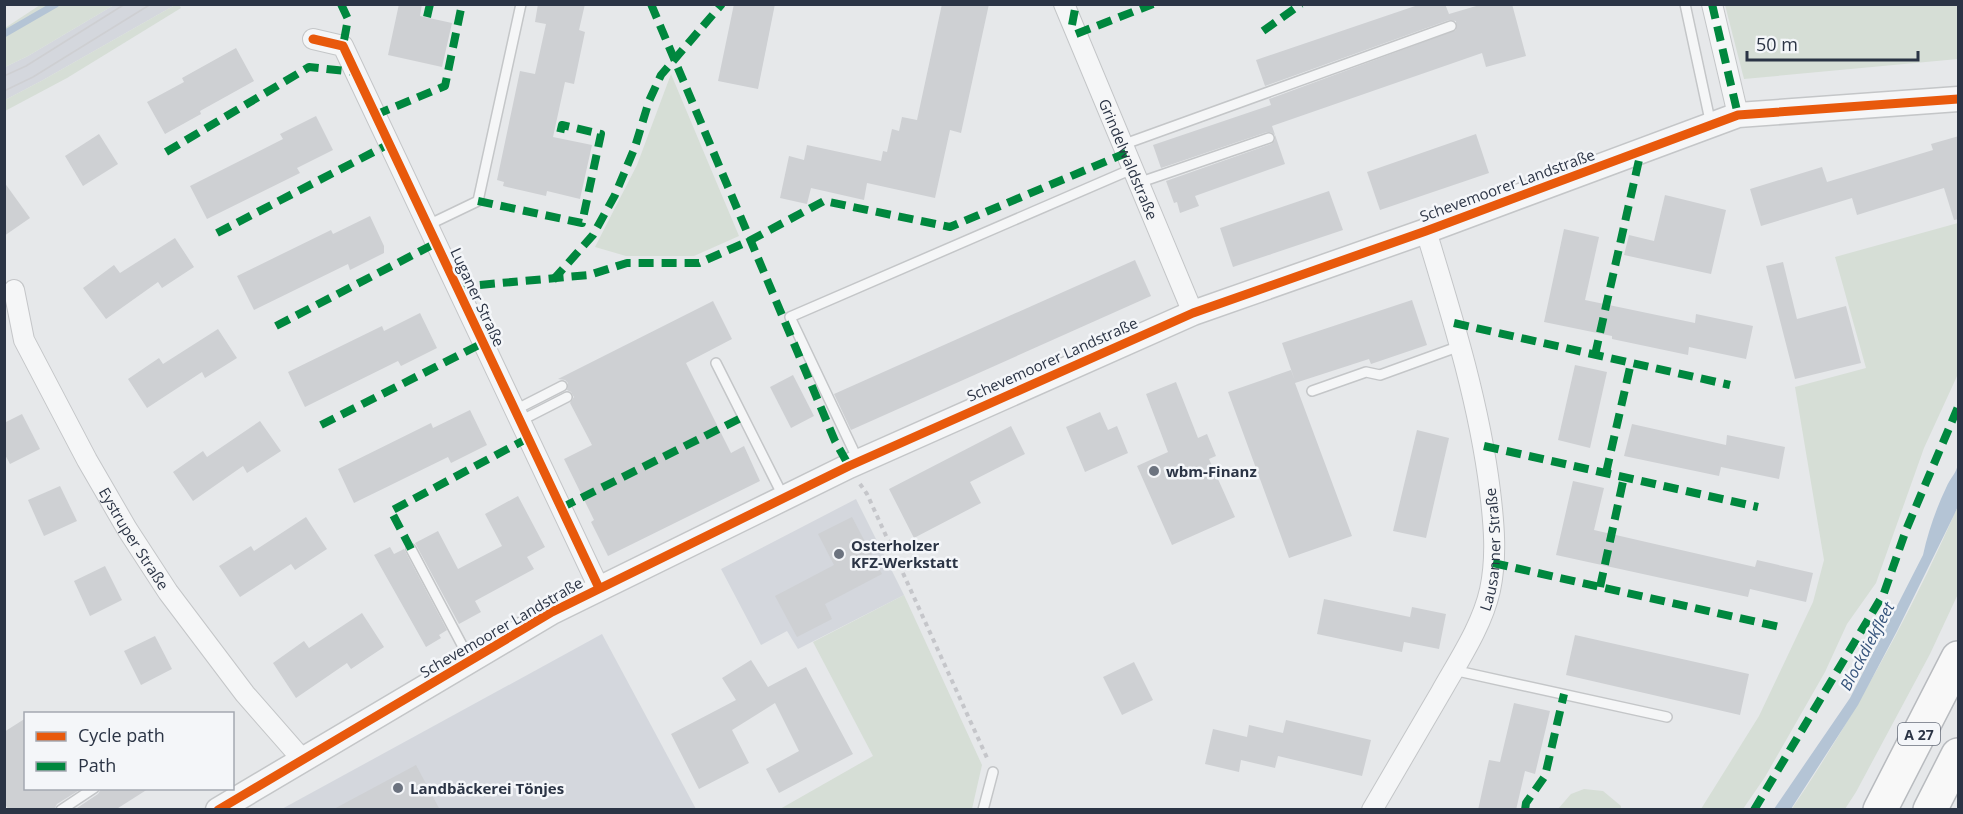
<svg xmlns="http://www.w3.org/2000/svg" width="1963" height="814" font-family="'Open Sans',sans-serif">
	<style>
		.built { fill: #d4d7dd }
		.green { fill: #d6ded6 }
		.water { fill: #b4c4d5 }
		.lines { fill: none; stroke-linecap: round; stroke-linejoin: round }
		.stream { stroke: #b4c4d5; stroke-width: 7 }
		.building { fill: #ced0d3 }
		.service-casing { stroke: #c4c6c8; stroke-width: 12 }
		.minor-casing { stroke: #c4c6c8; stroke-width: 22 }
		.tertiary-casing { stroke: #c4c6c8; stroke-width: 27 }
		.motorway-casing { stroke: #b8bbbf; stroke-width: 36 }
		.path { stroke: #c5c6ca; stroke-width: 4; stroke-dasharray: 4.5 4.5; stroke-linecap: butt }
		.service { stroke: #f5f6f7; stroke-width: 9 }
		.minor { stroke: #f5f6f7; stroke-width: 20 }
		.tertiary { stroke: #f5f6f7; stroke-width: 24 }
		.motorway { stroke: #f8f8f8; stroke-width: 33 }
		.tram { stroke: #cecfd2; stroke-width: 1.5 }
		.quiet { stroke: #00873e; stroke-width: 8; stroke-dasharray: 15 8; stroke-linecap: butt }
		.cycleway-casing { stroke: #f4f6f9; stroke-width: 13 }
		.cycleway { stroke: #e8590c; stroke-width: 9 }
		.poi-dot { fill: #6c737f; stroke: #f4f6f9; stroke-width: 2 }
		.labels { text-anchor: middle; dominant-baseline: central; stroke-width: 5; stroke-linejoin: round; paint-order: stroke }
		.shield { fill: #f4f6f9; stroke: #676e7b; stroke-width: 1.5 }
		.shield-label { font-size: 14px; font-weight: bold; fill: #2b3445 }
		.street-label { font-size: 15px; fill: #2b3445; stroke: #f4f6f9 }
		.poi-label { font-size: 15px; font-weight: bold; fill: #2b3445; stroke: #f4f6f9; text-anchor: start }
		.water-label { font-size: 16px; font-style: italic; fill: #34527a; stroke: #f4f6f9 }
	</style>
	<rect width="100%" height="100%" fill="#e6e8ea"/>
	<g class="built">
		<polygon points="114,5 175,5 43,80 5,100 5,67 28,56"/>
		<polygon points="856,499 904,595 798,649 787,631 761,645 721,569"/>
		<polygon points="602,634 696,809 280,810"/>
	</g>
	<g class="green">
		<polygon points="40,5 40,4 114,5 28,56 5,67 5,28"/>
		<polygon points="175,5 179,5 181,8 67,78 5,111 5,100 43,80"/>
		<polygon points="1725,5 1958,5 1958,59 1744,79"/>
		<polygon points="671,74 739,236 694,256 626,256 595,247 637,165"/>
		<polygon points="1958,223 1958,374 1924,448 1876,583 1847,624 1825,672 1765,777 1743,809 1701,809 1759,716 1813,602 1824,560 1795,387 1866,368 1835,257"/>
		<path d="M1958,506V594L1930,654L1856,792L1845,809L1791,810C1856,714 1912,611 1958,506Z"/>
		<polygon points="904,595 982,765 972,809 780,809 873,756 813,642"/>
		<polygon points="1584,789 1603,791 1621,806 1621,809 1558,809 1571,794"/>
	</g>
	<path class="water" d="M1958,463V506L1955,513L1897,631L1858,705L1791,809H1774L1850,698L1923,555C1928,532 1936,509 1946,488C1950,478 1957,473 1958,463Z"/>
	<g class="lines">
		<polyline class="stream" points="4,34 56,4"/>
	</g>
	<g class="building">
		<polygon points="399,4 422,4 420,16 452,23 442,67 388,55"/>
		<polygon points="538,4 585,4 579,30 585,32 574,84 565,82 553,137 592,145 580,199 547,191 546,196 503,186 504,182 497,180 520,71 535,74 546,24 535,22"/>
		<polygon points="734,4 775,4 758,89 718,81"/>
		<polygon points="942,4 989,4 961,133 950,130 935,198 867,183 864,200 811,188 807,204 780,198 789,156 804,160 807,145 881,161 883,151 887,152 892,129 899,131 902,117 917,120"/>
		<polygon points="1421,4 1445,4 1449,14 1483,4 1512,4 1526,56 1486,67 1482,53 1272,126 1285,164 1195,196 1199,206 1180,213 1177,202 1174,203 1166,181 1271,144 1275,140 1275,135 1271,132 1267,132 1161,168 1153,145 1271,105 1269,99 1456,30 1456,21 1449,20 1265,86 1256,60"/>
		<polygon points="236,48 254,81 200,111 201,114 165,134 147,102 184,82 182,78"/>
		<polygon points="316,116 333,150 297,168 300,173 207,219 190,186 283,139 280,134"/>
		<polygon points="99,134 118,164 83,186 65,156"/>
		<polygon points="1476,134 1489,173 1380,210 1367,172"/>
		<polygon points="1959,136 1959,219 1954,220 1944,188 1857,215 1852,198 1761,226 1750,189 1822,167 1827,182 1933,150 1931,144"/>
		<polygon points="4,182 30,218 4,236"/>
		<polygon points="1329,191 1343,230 1233,267 1220,228"/>
		<polygon points="1665,195 1726,210 1711,274 1624,255 1629,235 1654,241"/>
		<polygon points="370,216 384,246 384,253 350,270 348,264 254,310 237,276 331,230 333,234"/>
		<polygon points="1564,229 1599,237 1585,300 1695,323 1696,314 1753,326 1746,359 1689,347 1688,355 1612,339 1612,336 1544,322"/>
		<polygon points="175,238 194,267 162,288 158,282 106,319 83,288 114,265 120,273"/>
		<polygon points="1135,260 1151,296 851,430 834,394"/>
		<polygon points="1783,262 1797,319 1846,306 1861,363 1795,379 1766,266"/>
		<polygon points="1412,300 1427,345 1371,364 1369,359 1295,383 1352,536 1289,558 1228,392 1291,370 1295,381 1282,343"/>
		<polygon points="713,301 732,339 686,363 731,453 744,446 760,481 608,556 591,522 594,520 564,459 592,445 570,403 574,397 571,392 567,390 568,383 565,380 558,379"/>
		<polygon points="420,313 437,348 401,366 398,361 305,407 288,372 382,326 384,331"/>
		<polygon points="218,329 237,358 205,378 202,372 147,408 128,379 159,358 163,364"/>
		<polygon points="1575,365 1607,372 1590,448 1558,440"/>
		<polygon points="793,375 814,416 791,428 770,387"/>
		<polygon points="1176,382 1198,438 1207,434 1216,456 1209,459 1235,517 1172,545 1137,466 1168,452 1146,394"/>
		<polygon points="470,410 487,445 451,463 448,457 354,503 338,469 431,423 433,428"/>
		<polygon points="1100,412 1108,430 1117,426 1128,453 1085,472 1066,427"/>
		<polygon points="22,414 40,449 10,464 4,453 4,423"/>
		<polygon points="260,421 281,451 247,473 243,466 193,501 173,472 203,451 207,457"/>
		<polygon points="1632,424 1726,445 1727,435 1785,447 1779,479 1721,467 1719,476 1624,456"/>
		<polygon points="1011,426 1025,454 970,482 981,503 914,538 889,489"/>
		<polygon points="1417,430 1449,438 1426,538 1393,531"/>
		<polygon points="1573,481 1604,488 1594,530 1755,567 1757,560 1813,573 1806,602 1750,589 1748,597 1556,555"/>
		<polygon points="60,486 77,521 44,536 28,500"/>
		<polygon points="518,496 545,547 527,557 534,569 475,601 481,612 459,624 415,543 438,531 458,569 502,546 485,514"/>
		<polygon points="306,517 327,549 295,570 291,564 240,597 219,566 251,546 254,551"/>
		<polygon points="852,517 882,574 825,604 832,619 797,637 775,596 834,565 818,534"/>
		<polygon points="390,547 394,554 404,549 447,630 439,635 441,638 426,647 374,555"/>
		<polygon points="105,566 122,600 90,616 74,581"/>
		<polygon points="1324,599 1410,617 1412,607 1446,614 1439,649 1404,642 1402,652 1317,634"/>
		<polygon points="362,613 384,647 351,669 347,663 296,698 273,663 304,641 309,648"/>
		<polygon points="1575,635 1749,674 1740,715 1566,675"/>
		<polygon points="155,636 172,669 141,685 124,651"/>
		<polygon points="751,660 768,687 806,667 853,754 779,793 766,769 799,751 775,703 732,730 749,763 699,789 671,734 736,700 722,678"/>
		<polygon points="1134,662 1153,700 1122,715 1103,677"/>
		<polygon points="1514,703 1550,711 1535,774 1525,771 1516,810 1478,810 1489,760 1500,762"/>
		<polygon points="26,718 26,789 81,789 57,804 54,810 9,810 4,803 4,732"/>
		<polygon points="1286,720 1371,740 1362,776 1278,756 1275,768 1241,760 1239,772 1205,764 1213,729 1247,737 1249,725 1283,733"/>
		<polygon points="416,765 440,810 332,810"/>
		<polygon points="101,789 148,789 115,810 74,810 98,794"/>
	</g>
	<g class="lines">
		<g class="service-casing">
			<g id="service">
				<polyline points="1685,4 1711,125"/>
				<polyline points="1122,145 1451,26"/>
				<polyline points="1138,183 1269,138"/>
				<polyline points="428,225 478,201 521,4"/>
				<polyline points="716,363 783,496"/>
				<polyline points="1312,391 1366,372 1380,375 1460,346"/>
				<polyline points="515,410 562,386"/>
				<polyline points="520,421 567,397"/>
				<polyline points="858,460 790,317 1132,169"/>
				<polyline points="411,549 470,660"/>
				<polyline points="1453,670 1667,717"/>
				<polyline points="61,810 94,788"/>
				<polyline points="983,810 993,772"/>
			</g>
		</g>
		<g class="minor-casing">
			<g id="minor">
				<path id="s1" d="M1064,4L1193,313"/>
				<polyline points="1712,4 1738,115"/>
				<polyline points="313,39 343,46 599,588"/>
				<path id="s2" d="M14,290L24,340L87,460L127,529L168,592L245,694L302,759"/>
				<path id="s3" d="M1372,810C1395,770 1418,731 1441,692C1459,660 1482,626 1490,590C1497,557 1494,524 1490,491C1479,402 1452,316 1426,231"/>
			</g>
		</g>
		<g class="tertiary-casing">
			<polyline id="tertiary" points="218,810 552,612 849,466 1193,313 1426,231 1738,115 1958,99"/>
		</g>
		<g class="motorway-casing">
			<g id="motorway">
				<polyline points="1880,810 1958,658"/>
				<polyline points="1930,810 1958,755"/>
			</g>
		</g>
		<polyline class="path" points="860,484 867,494 988,760"/>
		<use href="#service" class="service"/>
		<use href="#minor" class="minor"/>
		<use href="#tertiary" class="tertiary"/>
		<use href="#motorway" class="motorway"/>
		<g class="tram">
			<polyline points="4,76 26,66 125,4"/>
			<polyline points="4,91 33,77 151,4"/>
		</g>
		<g class="quiet">
			<polyline points="341,4 348,19 343,46"/>
			<polyline points="651,4 835,441 849,466"/>
			<polyline points="1712,4 1738,115"/>
			<polyline points="427,17 430,4"/>
			<polyline points="1072,25 1076,4"/>
			<polyline points="1263,31 1301,4"/>
			<polyline points="1076,34 1153,4"/>
			<polyline points="375,115 445,86 462,4"/>
			<polyline points="166,152 309,67 355,72"/>
			<polyline points="478,201 582,223 601,134 562,125 559,138"/>
			<polyline points="217,233 389,144"/>
			<polyline points="553,280 593,235 615,195 635,147 649,101 661,75 722,4"/>
			<polyline points="457,287 589,275 627,263 699,263 749,241 824,201 950,227 1126,153"/>
			<polyline points="1454,323 1730,385"/>
			<polyline points="276,326 436,243"/>
			<polyline points="1595,355 1641,151"/>
			<polyline points="321,425 483,343"/>
			<polyline points="1484,446 1758,507"/>
			<polyline points="1606,473 1631,363"/>
			<polyline points="561,508 743,417"/>
			<polyline points="411,549 391,511 528,438"/>
			<polyline points="1493,563 1784,628"/>
			<polyline points="1600,587 1624,477"/>
			<polyline points="1525,810 1526,803 1545,776 1564,694"/>
			<polyline points="1754,810 1884,593 1906,530 1958,407"/>
		</g>
		<g class="cycleway-casing">
			<g id="cycleway">
				<polyline points="313,39 343,46 599,588"/>
				<polyline points="218,810 552,612 849,466 1193,313 1426,231 1738,115 1958,99"/>
			</g>
		</g>
		<use href="#cycleway" class="cycleway"/>
	</g>
	<g class="poi-dot">
		<circle cx="1154" cy="471" r="6"/>
		<circle cx="839" cy="554" r="6"/>
		<circle cx="398" cy="788" r="6"/>
	</g>
	<g class="labels">
		<rect class="shield" x="1898" y="723" width="42" height="22" rx="4.5"/>
		<g class="shield-label">
			<text x="1919" y="734">A 27</text>
		</g>
		<g class="street-label">
			<text stroke="none"><textPath href="#s1" startOffset="168">Grindelwaldstraße</textPath></text>
			<text transform="translate(1507 185) rotate(-20)">Schevemoorer Landstraße</text>
			<text transform="translate(478 297) rotate(65)">Luganer Straße</text>
			<text transform="translate(1052 359) rotate(-24)">Schevemoorer Landstraße</text>
			<text stroke="none"><textPath href="#s2" startOffset="278">Eystruper Straße</textPath></text>
			<text stroke="none"><textPath href="#s3" startOffset="291">Lausanner Straße</textPath></text>
			<text transform="translate(501 627) rotate(-30)">Schevemoorer Landstraße</text>
		</g>
		<g class="poi-label">
			<text x="1166" y="471">wbm-Finanz</text>
			<text x="851" y="545">Osterholzer<tspan x="851" dy="17">KFZ-Werkstatt</tspan></text>
			<text x="410" y="788">Landbäckerei Tönjes</text>
		</g>
		<g class="water-label">
			<text transform="translate(1867 646) rotate(-62)">Blockdiekfleet</text>
		</g>
	</g>
	<rect width="1963" height="814" fill="none" stroke="#2b3445" stroke-width="12"/>
	<rect x="24" y="712" width="210" height="78" fill="#f4f6f9" stroke="#a4a8b1" stroke-width="1.5"/>
	<rect x="36" y="732" width="30" height="9" fill="#e8590c" stroke="#a4a8b1" stroke-width="1.5"/>
	<text x="78" y="742" font-size="18" fill="#2b3445">Cycle path</text>
	<rect x="36" y="762" width="30" height="9" fill="#00873e" stroke="#a4a8b1" stroke-width="1.5"/>
	<text x="78" y="772" font-size="18" fill="#2b3445">Path</text>
	<path d="M1747 51v9h171v-9" fill="none" stroke="#2b3445" stroke-width="3"/>
	<text x="1756" y="51" font-size="18" fill="#2b3445" stroke="#f4f6f9" stroke-width="4.5" paint-order="stroke">50 m</text>
</svg>
